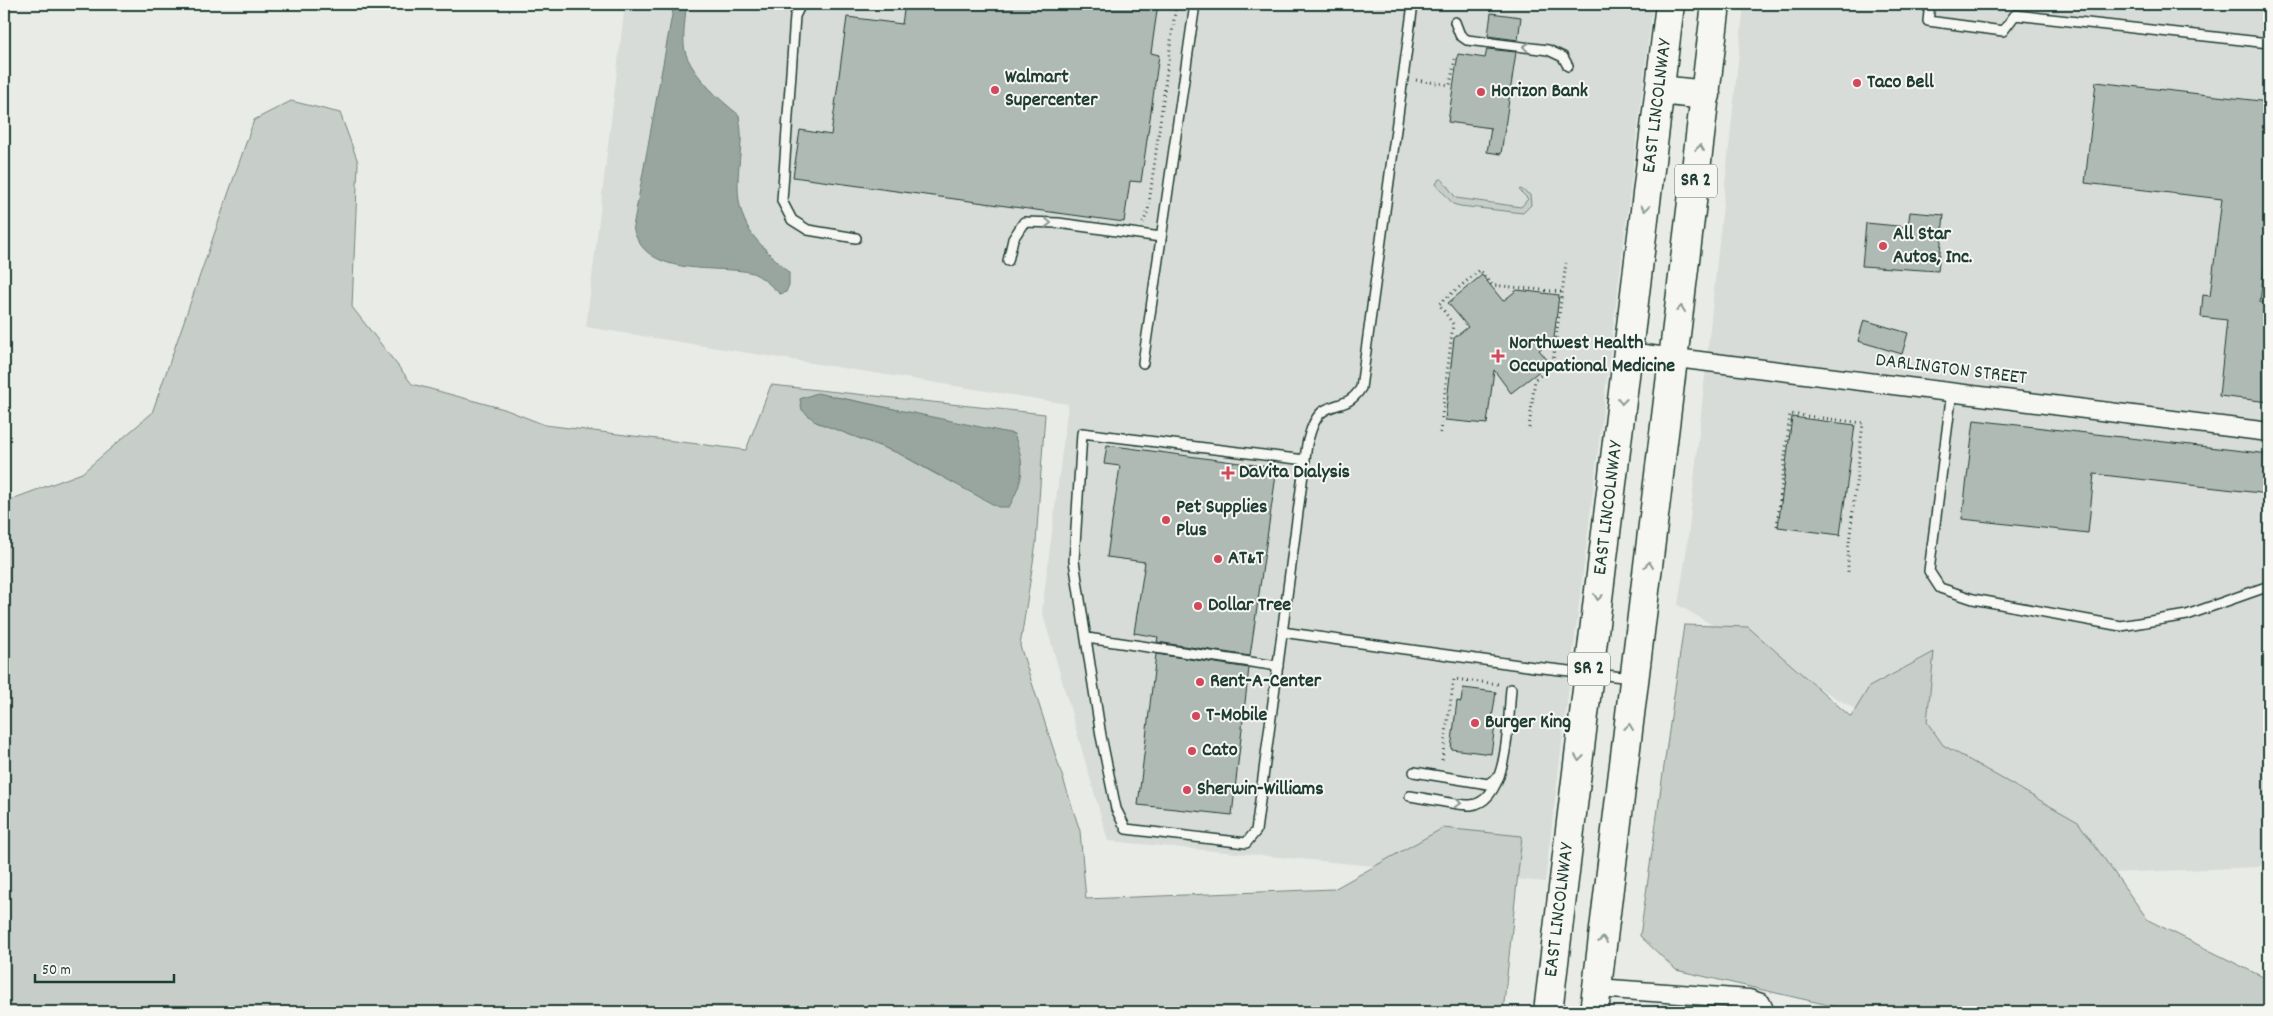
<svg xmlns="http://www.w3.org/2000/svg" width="2273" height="1016" font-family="Dekko,sans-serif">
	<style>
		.built { fill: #d8dcd8 }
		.green { fill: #c7cec9; stroke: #73867e; fill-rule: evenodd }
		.water { fill: #99a6a0; stroke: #687c75 }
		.building { fill: #b0bab5; stroke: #1f3d34 }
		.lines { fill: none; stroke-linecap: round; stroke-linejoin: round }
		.lane-casing { stroke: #1f3d34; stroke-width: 12 }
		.street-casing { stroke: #1f3d34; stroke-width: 21 }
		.primary-casing { stroke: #1f3d34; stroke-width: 31 }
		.path { stroke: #1f3d34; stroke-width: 3; stroke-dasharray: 1 4; stroke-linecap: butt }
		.lane { stroke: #f6f6f2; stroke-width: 9 }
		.street { stroke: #f6f6f2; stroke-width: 18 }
		.primary { stroke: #f6f6f2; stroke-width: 28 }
		.oneway { stroke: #8a9a93 }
		.poi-dot { fill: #d1495b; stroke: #f6f6f2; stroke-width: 2 }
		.labels { text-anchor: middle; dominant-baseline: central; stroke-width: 4; stroke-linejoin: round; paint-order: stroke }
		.shield { fill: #f6f6f2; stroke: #60746d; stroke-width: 1 }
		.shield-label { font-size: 19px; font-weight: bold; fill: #1f3d34 }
		.poi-label { font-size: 20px; font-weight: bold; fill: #1f3d34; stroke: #f6f6f2; text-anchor: start }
		.street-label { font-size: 20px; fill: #1f3d34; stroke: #f6f6f2 }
	</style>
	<rect width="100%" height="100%" fill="#e9ebe7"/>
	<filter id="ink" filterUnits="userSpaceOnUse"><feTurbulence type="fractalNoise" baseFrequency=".02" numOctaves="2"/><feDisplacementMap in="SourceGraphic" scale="10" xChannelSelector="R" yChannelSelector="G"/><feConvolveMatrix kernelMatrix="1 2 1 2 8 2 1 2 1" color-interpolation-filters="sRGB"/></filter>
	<g filter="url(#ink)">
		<g class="built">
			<polygon points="625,4 1653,4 1545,882 1108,841 1042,611 1068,404 586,327"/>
			<polygon points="1744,4 2269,4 2269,862 2258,867 2114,873 1894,732 1678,605 1687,547"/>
		</g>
		<g class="green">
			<path d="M291,101L340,113L358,162L352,307L412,384L504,409L545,425L746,450L771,385L1045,414L1036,543L1020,646L1080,831L1086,899L1334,889L1443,828L1522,836L1503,1012H4V502L82,473L152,413L254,120ZM817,394C883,404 948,424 1014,434L939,476L898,453L816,422L800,399Z"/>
			<polygon points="1439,179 1442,179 1456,198 1521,207 1528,199 1519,190 1521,189 1530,195 1531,205 1523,213 1460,206 1453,204 1436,184"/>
			<polygon points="1684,625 1748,627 1851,717 1869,687 1934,652 1927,722 1943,745 2078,822 2148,920 2269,980 2269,1012 1859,1012 1676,970 1640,936"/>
		</g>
		<g class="water">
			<path d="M674,4H684L686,9C685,20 683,33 684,45C686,70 720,100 739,115C740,124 742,133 741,142C739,174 732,201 750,231C758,244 778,261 789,273V285L786,292L780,294C772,287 760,274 749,272C712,265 644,278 633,227Z"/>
			<path d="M817,393L1014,434C1025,465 1025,478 1009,507H998L898,453L816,422L802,410L800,399Z"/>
		</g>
		<g class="building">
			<polygon points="905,4 1158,4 1151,53 1159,55 1141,182 1130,181 1124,222 793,177 800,130 831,135 847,17 902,24"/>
			<polygon points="1491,13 1521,17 1518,40 1488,36"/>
			<polygon points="1487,49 1516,52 1501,154 1487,152 1491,128 1448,122 1458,54 1485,58"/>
			<polygon points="2096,82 2269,102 2269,227 2260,302 2269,303 2269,402 2219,396 2227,320 2201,317 2203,295 2210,296 2222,199 2085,183"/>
			<polygon points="1910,212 1944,215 1938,271 1862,266 1866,223 1908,227"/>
			<polygon points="1482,275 1503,301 1517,290 1559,295 1554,338 1539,350 1550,363 1511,393 1494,370 1487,424 1445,420 1454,338 1468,327 1448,303"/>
			<polygon points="1864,320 1908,333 1902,354 1858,341"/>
			<polygon points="1792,417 1855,425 1840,535 1778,527"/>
			<polygon points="1974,420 2269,454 2269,494 2094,474 2088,533 1962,519"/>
			<polygon points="1107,445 1277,468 1250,656 1157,642 1158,637 1134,633 1145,562 1107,557 1120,466 1104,464"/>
			<polygon points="1156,654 1249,668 1232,815 1138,805"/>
			<polygon points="1463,688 1496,692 1492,718 1496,719 1491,754 1451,749 1457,701 1461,702"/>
		</g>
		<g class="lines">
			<g class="lane-casing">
				<g id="lane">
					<polyline points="801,4 795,16 782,201 792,220 808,230 856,238"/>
					<polyline points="1930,4 1928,21 2003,31 2015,15 2269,43"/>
					<polyline points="1455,22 1460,35 1467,40 1548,50 1563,57 1568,66"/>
					<polyline points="1008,261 1013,239 1024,222 1058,223 1161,237"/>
					<polyline points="1143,363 1195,4"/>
					<polyline points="1952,391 1929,571 1940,588 1973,599 2121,626 2187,615 2269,586"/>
					<path d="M1305,460L1082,433L1074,561L1101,736L1116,809L1126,829L1246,843L1256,831L1307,444C1310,433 1313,420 1322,412C1338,401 1348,408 1361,388L1413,4"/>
					<polyline points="1282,632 1534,667 1632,678"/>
					<polyline points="1087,638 1278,666"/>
					<polyline points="1414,772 1488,784 1499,776"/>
					<path d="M1410,796C1425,798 1459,806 1471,805C1509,801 1508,718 1511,689"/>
				</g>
			</g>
			<g class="street-casing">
				<g id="street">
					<polyline points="1628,352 2269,432"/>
					<polyline points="1597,988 1749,999 1761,1003 1765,1012"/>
				</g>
			</g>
			<g class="primary-casing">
				<g id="primary">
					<polyline points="1660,90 1706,95"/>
					<polyline points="1548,1012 1670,4"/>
					<polyline points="1594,1012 1716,4"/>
				</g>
			</g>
			<g class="path">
				<polyline points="1416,80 1450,85 1455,59"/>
				<polyline points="1143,223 1148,211 1176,4"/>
				<polyline points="1529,428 1535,379 1552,368 1566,263"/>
				<polyline points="1440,433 1453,324 1439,304 1480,270 1492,285 1562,292"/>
				<polyline points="1777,526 1790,414 1863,423 1848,552 1848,572"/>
				<polyline points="1442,760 1454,679 1499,684"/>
			</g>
			<use href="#lane" class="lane"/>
			<use href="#street" class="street"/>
			<use href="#primary" class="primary"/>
		</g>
		<defs><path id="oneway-chevron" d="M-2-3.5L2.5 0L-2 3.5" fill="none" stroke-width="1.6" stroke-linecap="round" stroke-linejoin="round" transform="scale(1.25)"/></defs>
		<g class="oneway">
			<use href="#oneway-chevron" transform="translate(1526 47) rotate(-173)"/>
			<use href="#oneway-chevron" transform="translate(1700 148) rotate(-83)"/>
			<use href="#oneway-chevron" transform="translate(1645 208) rotate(97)"/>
			<use href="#oneway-chevron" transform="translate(1048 223) rotate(1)"/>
			<use href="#oneway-chevron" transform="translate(1681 309) rotate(-83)"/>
			<use href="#oneway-chevron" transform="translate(1622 401) rotate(97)"/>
			<use href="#oneway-chevron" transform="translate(1649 565) rotate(-83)"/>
			<use href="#oneway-chevron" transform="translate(1598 597) rotate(97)"/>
			<use href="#oneway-chevron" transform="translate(1629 727) rotate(-83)"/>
			<use href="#oneway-chevron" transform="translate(1579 758) rotate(97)"/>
			<use href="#oneway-chevron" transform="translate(1458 803) rotate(8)"/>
			<use href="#oneway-chevron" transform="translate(1603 940) rotate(-83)"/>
		</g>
	</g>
	<g class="poi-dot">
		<circle cx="1857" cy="83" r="5"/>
		<circle cx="995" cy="90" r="5"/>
		<circle cx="1481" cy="92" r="5"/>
		<circle cx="1883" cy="246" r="5"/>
		<path d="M1495.5 348.5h5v5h5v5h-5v5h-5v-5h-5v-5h5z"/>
		<path d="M1225.5 465.5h5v5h5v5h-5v5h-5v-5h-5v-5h5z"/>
		<circle cx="1166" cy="520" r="5"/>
		<circle cx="1218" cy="559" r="5"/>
		<circle cx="1198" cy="606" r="5"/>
		<circle cx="1200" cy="682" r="5"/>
		<circle cx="1196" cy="716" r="5"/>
		<circle cx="1475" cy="723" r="5"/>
		<circle cx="1192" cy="751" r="5"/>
		<circle cx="1187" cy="790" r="5"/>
	</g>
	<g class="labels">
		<g class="shield">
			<rect x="1675" y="164.5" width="42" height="33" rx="4"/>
			<rect x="1568" y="652.5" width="42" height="33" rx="4"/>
		</g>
		<g class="shield-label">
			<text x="1696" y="181">SR 2</text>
			<text x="1589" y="669">SR 2</text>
		</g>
		<g class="poi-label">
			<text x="1005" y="78">Walmart<tspan x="1005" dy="23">Supercenter</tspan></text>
			<text x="1867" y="83">Taco Bell</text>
			<text x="1491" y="92">Horizon Bank</text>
			<text x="1893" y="235">All Star<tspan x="1893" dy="23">Autos, Inc.</tspan></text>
			<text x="1509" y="344">Northwest Health<tspan x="1509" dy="23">Occupational Medicine</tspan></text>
			<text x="1239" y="473">DaVita Dialysis</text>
			<text x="1176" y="508">Pet Supplies<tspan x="1176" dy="23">Plus</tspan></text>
			<text x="1228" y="559">AT&amp;T</text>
			<text x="1208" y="606">Dollar Tree</text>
			<text x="1210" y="682">Rent-A-Center</text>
			<text x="1206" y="716">T-Mobile</text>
			<text x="1485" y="723">Burger King</text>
			<text x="1202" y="751">Cato</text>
			<text x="1197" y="790">Sherwin-Williams</text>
		</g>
		<g class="street-label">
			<text transform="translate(1658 106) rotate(-83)">EAST LINCOLNWAY</text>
			<text transform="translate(1951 370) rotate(7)">DARLINGTON STREET</text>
			<text transform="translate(1609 508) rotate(-83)">EAST LINCOLNWAY</text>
			<text transform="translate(1560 910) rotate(-83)">EAST LINCOLNWAY</text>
		</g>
	</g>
	<rect width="2273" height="1016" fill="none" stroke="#f6f6f2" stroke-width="20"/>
	<rect x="10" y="10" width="2253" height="996" fill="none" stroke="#1f3d34" stroke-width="2" filter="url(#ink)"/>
	<path d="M35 974v8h139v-8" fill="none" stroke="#1f3d34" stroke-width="2.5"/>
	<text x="42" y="974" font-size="15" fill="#1f3d34" stroke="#f6f6f2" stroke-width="4" paint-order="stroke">50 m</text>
</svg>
